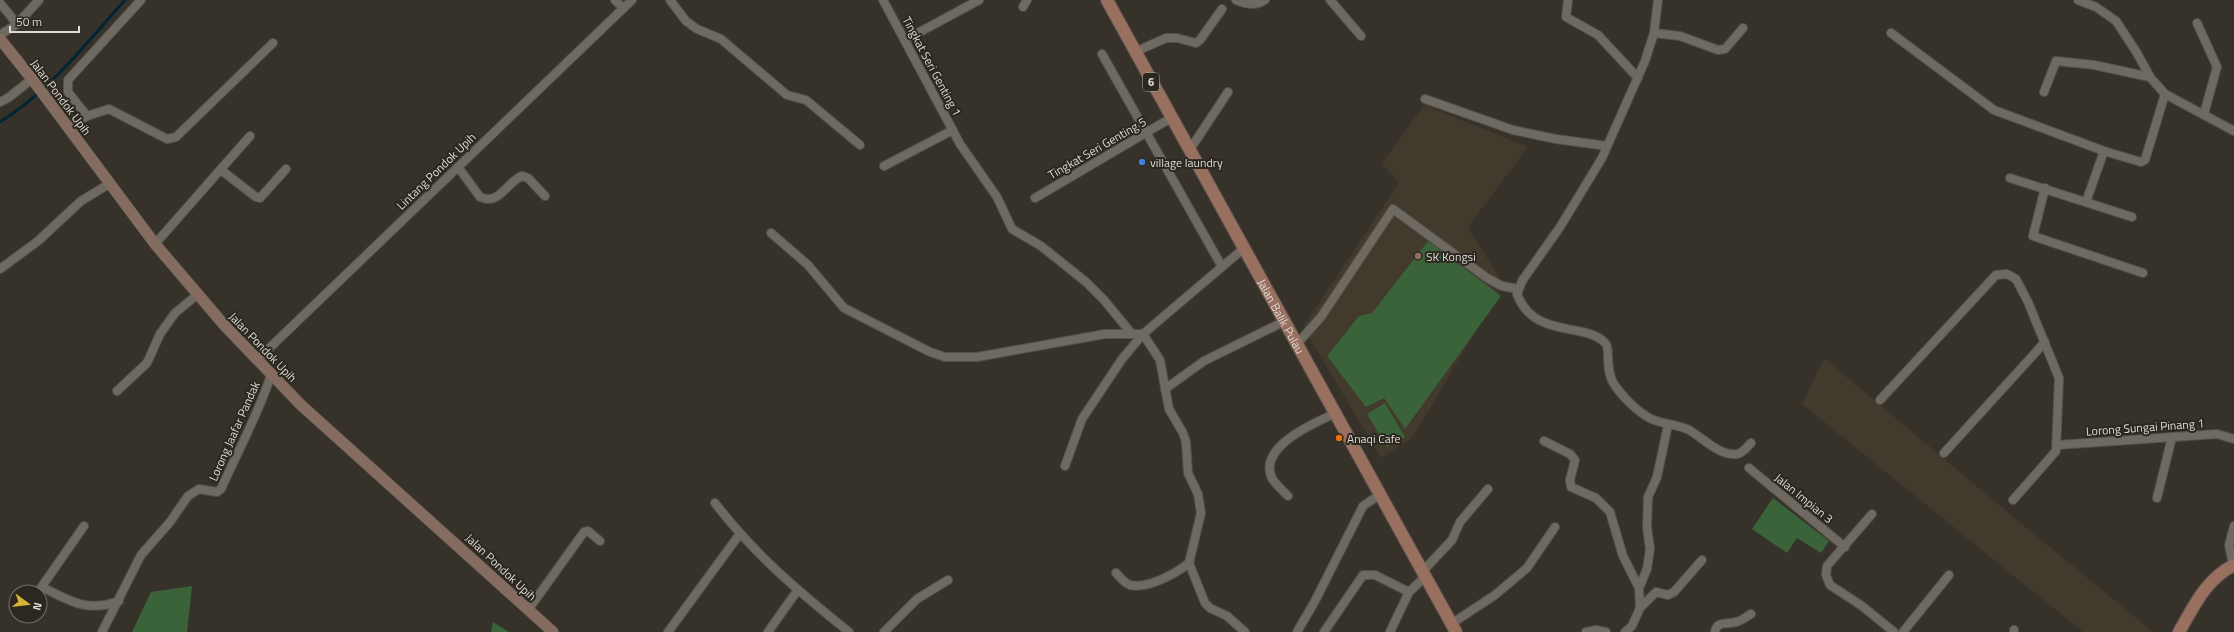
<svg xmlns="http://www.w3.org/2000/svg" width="2234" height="632" font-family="'Titillium Web',sans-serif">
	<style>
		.built { fill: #423b2d }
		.green { fill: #3a633a }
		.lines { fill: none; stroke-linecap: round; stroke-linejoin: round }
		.stream { stroke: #002534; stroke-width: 3 }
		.street-casing { stroke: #545049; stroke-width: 10 }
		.secondary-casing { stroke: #545049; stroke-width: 12 }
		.primary-casing { stroke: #545049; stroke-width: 14 }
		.street { stroke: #6f6a61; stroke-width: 8 }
		.secondary { stroke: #846c60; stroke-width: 11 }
		.primary { stroke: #996f5f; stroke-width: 12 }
		.shop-dot { fill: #3f7fe0; stroke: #2c2820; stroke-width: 1.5 }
		.education-dot { fill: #8d6e63; stroke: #2c2820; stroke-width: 1.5 }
		.food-dot { fill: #e8710a; stroke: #2c2820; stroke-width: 1.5 }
		.labels { text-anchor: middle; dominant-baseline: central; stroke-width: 4; stroke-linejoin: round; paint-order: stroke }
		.shield { fill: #2c2820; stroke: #a9a59f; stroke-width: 1 }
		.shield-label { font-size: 11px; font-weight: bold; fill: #dedbd6 }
		.street-label { font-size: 12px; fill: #dedbd6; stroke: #2c2820 }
		.poi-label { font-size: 12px; fill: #dedbd6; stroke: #2c2820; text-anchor: start }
	</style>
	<rect width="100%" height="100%" fill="#36322a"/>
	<g class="built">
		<polygon points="1424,105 1528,147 1468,227 1503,284 1413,437 1381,458 1303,327 1399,183 1382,163"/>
		<polygon points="1824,358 2017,520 2153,632 2083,632 1802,404"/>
	</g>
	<g class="green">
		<polygon points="1428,241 1501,296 1405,429 1384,398 1366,407 1327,356 1359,316 1372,313"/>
		<polygon points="1385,403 1405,437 1387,447 1367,414"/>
		<polygon points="1773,498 1829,541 1821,553 1797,538 1787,553 1752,529"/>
		<polygon points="192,586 187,632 132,632 151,592"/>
		<polygon points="493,622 509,632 491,632"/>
	</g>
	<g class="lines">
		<path class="stream" d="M0,122C50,91 86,43 125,0"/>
		<g class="street-casing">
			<g id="street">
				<polyline points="615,0 623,8"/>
				<polyline points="670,0 686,21 697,29 721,39 787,95 806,100 860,145"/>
				<polyline points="883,0 960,144 997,197 1012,229 1041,246 1086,282 1104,300 1132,334"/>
				<path d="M1236,0C1245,4 1256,6 1265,0"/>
				<polyline points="1330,0 1361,36"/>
				<polyline points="1568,0 1566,17 1598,35 1638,78"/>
				<path d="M1658,0L1654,33L1645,61L1602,158L1560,227L1522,281L1517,294C1534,340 1587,321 1606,344C1610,348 1605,371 1614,384C1621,395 1635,409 1646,416C1659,425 1675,423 1689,430C1703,438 1719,456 1737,454C1743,453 1747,447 1751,443"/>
				<polyline points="2078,0 2096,7 2116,21 2137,53 2150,77 2165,94 2234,131"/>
				<polyline points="0,3 17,24"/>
				<polyline points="1023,7 1027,0"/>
				<polyline points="2197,23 2217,67 2204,114"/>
				<polyline points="1654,33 1680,36 1718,50 1725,49 1743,28"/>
				<polyline points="1891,33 1994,110 2104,151 2141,162 2145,160 2165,94"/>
				<polyline points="0,35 17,24 39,0"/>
				<polyline points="905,40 979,0"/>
				<polyline points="1135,52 1166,38 1177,38 1196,43 1200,40 1222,9"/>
				<polyline points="1102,54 1221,265"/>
				<polyline points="2044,92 2056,61 2094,65 2150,77"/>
				<polyline points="1425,99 1513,130 1556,139 1607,146"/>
				<polyline points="0,102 8,98 32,79"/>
				<polyline points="87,116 68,92 68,80 141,0"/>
				<polyline points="68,127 87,116 109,109 167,139 176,137 273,43"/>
				<polyline points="1189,151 1228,92"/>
				<polyline points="884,166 953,130"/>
				<path d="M458,167L480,197C499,206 507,182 522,176L528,178L545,196"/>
				<polyline points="221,170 256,197 260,198 286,169"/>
				<polyline points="2010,178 2132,217"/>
				<polyline points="2045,188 2033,236 2143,273"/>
				<polyline points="1035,198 1171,118"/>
				<polyline points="2086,202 2104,151"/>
				<polyline points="771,233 808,265 844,308 930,352 945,357 977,357 1105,334 1143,334 1243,249"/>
				<polyline points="155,244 250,136"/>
				<polyline points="0,269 38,241 81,201 109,184"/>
				<polyline points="1296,345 1321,317 1393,209 1487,278 1502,286 1518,289"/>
				<polyline points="257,360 632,0"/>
				<polyline points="1165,389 1204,361 1283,322"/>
				<polyline points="117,391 147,363 160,334 175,313 197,295"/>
				<polyline points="1880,400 1996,275 2007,274 2016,279 2028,302 2059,378 2056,451 2013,500"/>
				<polyline points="1544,441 1570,454 1575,460 1570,480 1571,487 1596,498 1610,512 1623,556 1639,588"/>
				<polyline points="2057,445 2217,434 2234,439"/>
				<polyline points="1944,453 2045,342"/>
				<polyline points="1065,466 1082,419 1122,359 1143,334 1160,360 1169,409 1183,433 1186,442 1188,473 1198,494 1201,513 1189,563 1205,603 1210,608 1227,616 1245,632"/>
				<polyline points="1749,468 1845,547"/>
				<path d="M1288,496C1283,491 1277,485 1273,480C1255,448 1314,423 1334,414"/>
				<polyline points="2157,498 2172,437"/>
				<path d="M715,503C755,555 798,591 849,632"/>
				<polyline points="1872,514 1827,566 1826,575 1830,585 1862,606 1894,632"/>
				<polyline points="2233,565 2229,545 2234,526"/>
				<polyline points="1422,572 1452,540 1460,522 1488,489"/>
				<path d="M1116,573C1120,577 1124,583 1130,585C1148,589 1175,574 1189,563"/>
				<path d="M42,587C70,601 87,613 119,601"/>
				<polyline points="38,592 84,526"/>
				<polyline points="1640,608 1656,592 1668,595 1674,592 1702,560"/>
				<polyline points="528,610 584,532 588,531 600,541"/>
				<polyline points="1451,624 1495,595 1527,568 1555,527"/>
				<path d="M102,632L141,555L170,522L188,496L199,489L217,492L221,489C238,451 258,415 271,375"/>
				<polyline points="668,632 739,535"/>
				<polyline points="768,632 797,591"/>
				<polyline points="884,632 917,599 948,580"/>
				<polyline points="1297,632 1315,601 1363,506 1379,495"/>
				<polyline points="1324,632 1363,575 1375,575 1409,592"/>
				<polyline points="1390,632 1409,592 1425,577"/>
				<polyline points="1586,632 1596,630 1606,632"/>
				<polyline points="1625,632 1632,626 1640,608 1639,588 1647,569 1650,549 1647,527 1648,497 1657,477 1668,425"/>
				<path d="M1715,632C1717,620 1727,625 1736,622C1741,621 1746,617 1751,614"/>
				<polyline points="1903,632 1949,575"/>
				<polyline points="2014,632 2014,630"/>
			</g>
		</g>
		<g class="secondary-casing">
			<polyline id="secondary" points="0,39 32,79 155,244 225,326 301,405 553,632"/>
		</g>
		<g class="primary-casing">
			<g id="primary">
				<path id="s1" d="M1107,0L1456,632"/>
				<path d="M2179,632C2194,606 2206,579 2234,565"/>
			</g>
		</g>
		<use href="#street" class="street"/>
		<use href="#secondary" class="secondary"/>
		<use href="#primary" class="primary"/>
	</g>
	<circle class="shop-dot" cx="1142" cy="162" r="4"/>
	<circle class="education-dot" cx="1418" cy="256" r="4"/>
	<circle class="food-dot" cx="1339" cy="438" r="4"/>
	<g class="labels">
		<rect class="shield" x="1143" y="73" width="16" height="18" rx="3"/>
		<g class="shield-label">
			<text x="1151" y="82">6</text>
		</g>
		<g class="street-label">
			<text transform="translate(932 66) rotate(62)">Tingkat Seri Genting 1</text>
			<text transform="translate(61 97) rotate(53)">Jalan Pondok Upih</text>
			<text transform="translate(1097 148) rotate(-30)">Tingkat Seri Genting 5</text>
			<text transform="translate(436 171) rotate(-44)">Lintang Pondok Upih</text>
			<text stroke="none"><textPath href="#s1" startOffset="361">Jalan Balik Pulau</textPath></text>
			<text transform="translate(263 347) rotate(46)">Jalan Pondok Upih</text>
			<text transform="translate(2145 427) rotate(-4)">Lorong Sungai Pinang 1</text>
			<text transform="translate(234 431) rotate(-66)">Lorong Jaafar Pandak</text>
			<text transform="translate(1804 498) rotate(39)">Jalan Impian 3</text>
			<text transform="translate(501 567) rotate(43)">Jalan Pondok Upih</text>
		</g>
		<g class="poi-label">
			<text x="1150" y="162">village laundry</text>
			<text x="1426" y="256">SK Kongsi</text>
			<text x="1347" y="438">Anaqi Cafe</text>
		</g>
	</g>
	<g transform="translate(28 604) rotate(105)"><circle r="19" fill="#2c2820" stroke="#737069"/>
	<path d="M0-3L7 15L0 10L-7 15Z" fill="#d7b434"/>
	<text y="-6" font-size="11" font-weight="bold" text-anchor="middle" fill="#dedbd6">N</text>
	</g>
	<path d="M10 26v6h69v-6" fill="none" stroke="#dedbd6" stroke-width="2"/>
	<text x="16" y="26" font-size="12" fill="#dedbd6" stroke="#2c2820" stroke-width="3" paint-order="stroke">50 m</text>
</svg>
